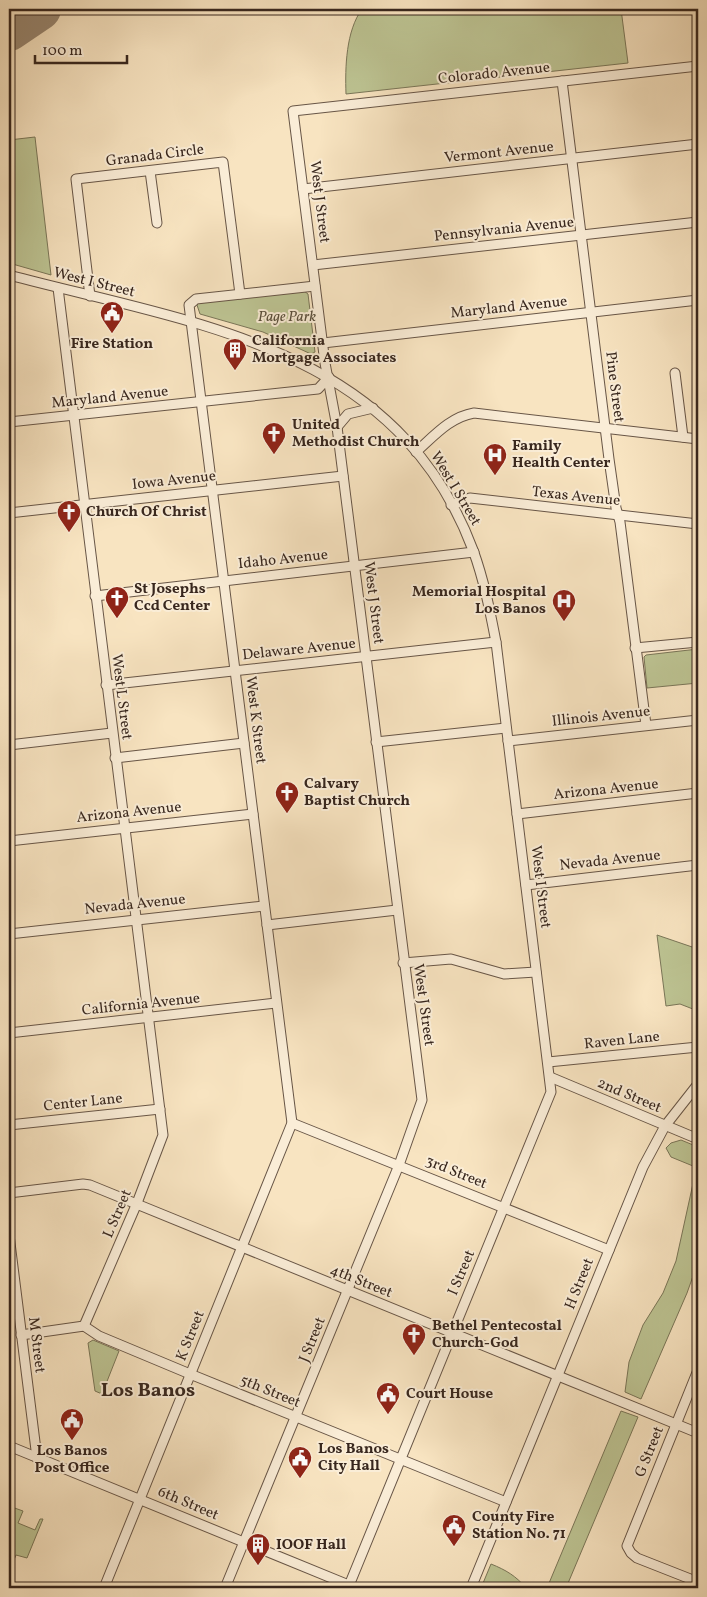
<svg xmlns="http://www.w3.org/2000/svg" width="707" height="1597" font-family="Vollkorn,serif">
	<style>
		.green { fill: #bdc493; stroke: #7a7658 }
		.lines { fill: none; stroke-linecap: round; stroke-linejoin: round }
		.runway { stroke: #988670; stroke-width: 42 }
		.minor-casing { stroke: #685647; stroke-width: 11 }
		.minor { stroke: #faedd7; stroke-width: 9 }
		.labels { text-anchor: middle; dominant-baseline: central; stroke-width: 4; stroke-linejoin: round; paint-order: stroke }
		.street-label { font-size: 15px; fill: #38271e; stroke: #faedd7 }
		.park-label { font-size: 15px; font-style: italic; fill: #594e3b; stroke: #faedd7 }
		.poi-label { font-size: 15px; font-weight: bold; fill: #38271e; stroke: #faedd7; text-anchor: start }
		.district-label { font-size: 20px; font-weight: bold; fill: #38271e; stroke: #faedd7 }
	</style>
	<rect width="100%" height="100%" fill="#f8e4c1"/>
	<filter id="stains"><feTurbulence type="fractalNoise" baseFrequency=".004" numOctaves="4"/><feColorMatrix values="0 0 0 0 .2 0 0 0 0 .09 0 0 0 0 .02 0 0 0 .5 -.17"/></filter>
	<radialGradient id="worn" r=".72"><stop offset=".6" stop-color="#630" stop-opacity="0"/><stop offset="1" stop-color="#630" stop-opacity=".3"/></radialGradient>
	<g class="green">
		<path d="M362,9H621L628,63L346,94C345,67 346,31 362,9Z"/>
		<polygon points="35,137 36,146 51,275 9,263 9,140"/>
		<polygon points="304,291 308,294 315,352 311,354 263,332 200,314 197,305 199,303"/>
		<polygon points="698,649 698,683 647,688 644,657 646,655"/>
		<polygon points="657,935 698,949 698,1011 680,1004 666,1006"/>
		<polygon points="681,1140 698,1147 698,1262 687,1293 641,1399 625,1392 629,1362 643,1325 663,1293 676,1261 694,1179 693,1166 671,1157 666,1148 671,1143"/>
		<polygon points="93,1340 119,1351 102,1394 95,1391 88,1343"/>
		<polygon points="621,1411 638,1417 566,1588 547,1588"/>
		<polygon points="9,1506 23,1511 18,1523 35,1530 40,1519 43,1519 27,1558 16,1555 9,1572"/>
		<path d="M491,1564C506,1570 516,1576 526,1588H481Z"/>
	</g>
	<g class="lines">
		<polyline class="runway" points="9,30 40,9"/>
		<g class="minor-casing">
			<g id="minor">
				<polyline points="562,81 609,459 616,508 620,522 646,725"/>
				<polyline points="150,171 157,223"/>
				<polyline points="303,189 698,144"/>
				<polyline points="313,265 698,222"/>
				<path d="M9,275C193,324 396,345 473,550C484,580 490,611 496,642L551,1092L348,1588"/>
				<polyline points="58,288 163,1135 137,1203 84,1326"/>
				<polyline points="90,296 76,179 223,162 240,294"/>
				<polyline points="323,343 698,300"/>
				<polyline points="675,373 683,437"/>
				<polyline points="9,422 318,389 329,377"/>
				<polyline points="337,427 348,414 373,408"/>
				<path d="M416,452C434,436 450,417 474,413L698,439"/>
				<polyline points="451,505 470,498 698,524"/>
				<polyline points="9,513 343,476"/>
				<polyline points="95,596 474,552"/>
				<polyline points="635,648 698,642"/>
				<polyline points="106,685 496,642"/>
				<polyline points="508,741 698,720"/>
				<polyline points="376,742 506,728"/>
				<polyline points="9,745 112,733"/>
				<polyline points="115,758 244,743"/>
				<polyline points="517,814 698,793"/>
				<polyline points="9,841 253,814"/>
				<polyline points="526,885 698,865"/>
				<polyline points="267,925 397,910"/>
				<polyline points="9,934 264,906"/>
				<polyline points="403,963 451,959 504,974 536,972"/>
				<polyline points="9,1033 276,1003"/>
				<polyline points="548,1062 698,1047"/>
				<polyline points="550,1077 698,1139"/>
				<polyline points="292,1123 609,1250"/>
				<polyline points="9,1125 160,1109"/>
				<polyline points="9,1193 83,1184 90,1185 698,1433"/>
				<polyline points="9,1235 37,1458"/>
				<polyline points="21,1335 84,1326 99,1336 190,1374 506,1502"/>
				<polyline points="698,1370 627,1546 631,1553 637,1558 698,1582"/>
				<polyline points="9,1446 356,1588"/>
				<polyline points="104,1588 292,1123 189,305 196,299 315,286"/>
				<polyline points="225,1588 399,1165 422,1100 337,427 325,363 293,111 698,66"/>
				<polyline points="471,1588 643,1167 665,1126 698,1084"/>
			</g>
		</g>
		<use href="#minor" class="minor"/>
	</g>
	<defs>
		<g id="civic-pin" transform="scale(1.25)"><path d="M0 17L-7.5 6A9.5 9.5 0 1 1 7.5 6Z" fill="#8f2418" stroke="#faedd7"/><path d="M-.6-6.5H3V-4.5H.6V-3L4-1V1h2V6H-6V1h2V-1L-.6-3ZM-1.2 2.5V6h2.4V2.5Z" fill="#fff"/></g>
		<g id="building-pin" transform="scale(1.25)"><path d="M0 17L-7.5 6A9.5 9.5 0 1 1 7.5 6Z" fill="#8f2418" stroke="#faedd7"/><path d="M-4-6H4V6H1V3H-1V6H-4ZM-2.5-4.3h1.7v1.8h-1.7ZM.8-4.3h1.7v1.8H.8ZM-2.5-1h1.7V.8h-1.7ZM.8-1h1.7V.8H.8Z" fill="#fff"/></g>
		<g id="church-pin" transform="scale(1.25)"><path d="M0 17L-7.5 6A9.5 9.5 0 1 1 7.5 6Z" fill="#8f2418" stroke="#faedd7"/><path d="M-1.2-6h2.4v3.5h3.3v2.4h-3.3V6h-2.4V-.1h-3.3v-2.4h3.3Z" fill="#fff"/></g>
		<g id="hospital-pin" transform="scale(1.25)"><path d="M0 17L-7.5 6A9.5 9.5 0 1 1 7.5 6Z" fill="#8f2418" stroke="#faedd7"/><path d="M-5-5h3v3.5h4V-5h3V5h-3V1.5h-4V5h-3Z" fill="#fff"/></g>
	</defs>
	<g fill-rule="evenodd">
		<use href="#civic-pin" x="112" y="313"/>
		<use href="#building-pin" x="235" y="350"/>
		<use href="#church-pin" x="274" y="434"/>
		<use href="#hospital-pin" x="495" y="455"/>
		<use href="#church-pin" x="69" y="512"/>
		<use href="#church-pin" x="117" y="598"/>
		<use href="#hospital-pin" x="564" y="601"/>
		<use href="#church-pin" x="287" y="793"/>
		<use href="#church-pin" x="414" y="1335"/>
		<use href="#civic-pin" x="388" y="1394"/>
		<use href="#civic-pin" x="72" y="1420"/>
		<use href="#civic-pin" x="300" y="1458"/>
		<use href="#civic-pin" x="454" y="1526"/>
		<use href="#building-pin" x="258" y="1545"/>
	</g>
	<g class="labels">
		<g class="street-label">
			<text transform="translate(494 74) rotate(-6)">Colorado Avenue</text>
			<text transform="translate(499 153) rotate(-6)">Vermont Avenue</text>
			<text transform="translate(155 156) rotate(-7)">Granada Circle</text>
			<text transform="translate(319 202) rotate(83)">West J Street</text>
			<text transform="translate(504 230) rotate(-6)">Pennsylvania Avenue</text>
			<text transform="translate(94 283) rotate(14)">West I Street</text>
			<text transform="translate(509 308) rotate(-6)">Maryland Avenue</text>
			<text transform="translate(614 387) rotate(83)">Pine Street</text>
			<text transform="translate(110 398) rotate(-6)">Maryland Avenue</text>
			<text transform="translate(174 481) rotate(-6)">Iowa Avenue</text>
			<text transform="translate(455 489) rotate(59)">West I Street</text>
			<text transform="translate(576 497) rotate(6)">Texas Avenue</text>
			<text transform="translate(283 560) rotate(-6)">Idaho Avenue</text>
			<text transform="translate(373 603) rotate(83)">West J Street</text>
			<text transform="translate(299 650) rotate(-6)">Delaware Avenue</text>
			<text transform="translate(121 697) rotate(83)">West L Street</text>
			<text transform="translate(601 717) rotate(-6)">Illinois Avenue</text>
			<text transform="translate(255 720) rotate(83)">West K Street</text>
			<text transform="translate(606 790) rotate(-6)">Arizona Avenue</text>
			<text transform="translate(129 813) rotate(-6)">Arizona Avenue</text>
			<text transform="translate(610 861) rotate(-6)">Nevada Avenue</text>
			<text transform="translate(540 887) rotate(83)">West I Street</text>
			<text transform="translate(135 905) rotate(-6)">Nevada Avenue</text>
			<text transform="translate(141 1005) rotate(-6)">California Avenue</text>
			<text transform="translate(423 1005) rotate(82)">West J Street</text>
			<text transform="translate(622 1041) rotate(-6)">Raven Lane</text>
			<text transform="translate(629 1096) rotate(23)">2nd Street</text>
			<text transform="translate(83 1103) rotate(-6)">Center Lane</text>
			<text transform="translate(456 1173) rotate(22)">3rd Street</text>
			<text transform="translate(118 1214) rotate(-67)">L Street</text>
			<text transform="translate(462 1273) rotate(-67)">I Street</text>
			<text transform="translate(361 1282) rotate(22)">4th Street</text>
			<text transform="translate(580 1284) rotate(-68)">H Street</text>
			<text transform="translate(191 1336) rotate(-68)">K Street</text>
			<text transform="translate(313 1340) rotate(-68)">J Street</text>
			<text transform="translate(36 1345) rotate(83)">M Street</text>
			<text transform="translate(270 1392) rotate(22)">5th Street</text>
			<text transform="translate(650 1452) rotate(-68)">G Street</text>
			<text transform="translate(188 1504) rotate(23)">6th Street</text>
		</g>
		<g class="park-label">
			<text x="287" y="317">Page Park</text>
		</g>
		<g class="poi-label">
			<text x="252" y="341">California<tspan x="252" dy="17">Mortgage Associates</tspan></text>
			<text x="112" y="344" text-anchor="middle">Fire Station</text>
			<text x="292" y="425">United<tspan x="292" dy="17">Methodist Church</tspan></text>
			<text x="512" y="446">Family<tspan x="512" dy="17">Health Center</tspan></text>
			<text x="86" y="512">Church Of Christ</text>
			<text x="134" y="589">St Josephs<tspan x="134" dy="17">Ccd Center</tspan></text>
			<text x="546" y="592" text-anchor="end">Memorial Hospital<tspan x="546" dy="17">Los Banos</tspan></text>
			<text x="304" y="784">Calvary<tspan x="304" dy="17">Baptist Church</tspan></text>
			<text x="432" y="1326">Bethel Pentecostal<tspan x="432" dy="17">Church-God</tspan></text>
			<text x="406" y="1394">Court House</text>
			<text x="318" y="1449">Los Banos<tspan x="318" dy="17">City Hall</tspan></text>
			<text x="72" y="1451" text-anchor="middle">Los Banos<tspan x="72" dy="17">Post Office</tspan></text>
			<text x="472" y="1517">County Fire<tspan x="472" dy="17">Station No. 71</tspan></text>
			<text x="276" y="1545">IOOF Hall</text>
		</g>
		<g class="district-label">
			<text x="148" y="1391">Los Banos</text>
		</g>
	</g>
	<rect width="707" height="1597" fill="none" stroke="#f8e4c1" stroke-width="30"/>
	<rect x="10" y="10" width="687" height="1577" fill="none" stroke="#38271e" stroke-width="2.5"/>
	<rect x="15" y="15" width="677" height="1567" fill="none" stroke="#38271e"/>
	<path d="M35 55v8h92v-8" fill="none" stroke="#38271e" stroke-width="2.5"/>
	<text x="42" y="55" font-size="15" fill="#38271e" stroke="#faedd7" stroke-width="4" paint-order="stroke">100 m</text>
	<rect width="100%" height="100%" filter="url(#stains)"/>
	<rect width="100%" height="100%" fill="url(#worn)"/>
</svg>
